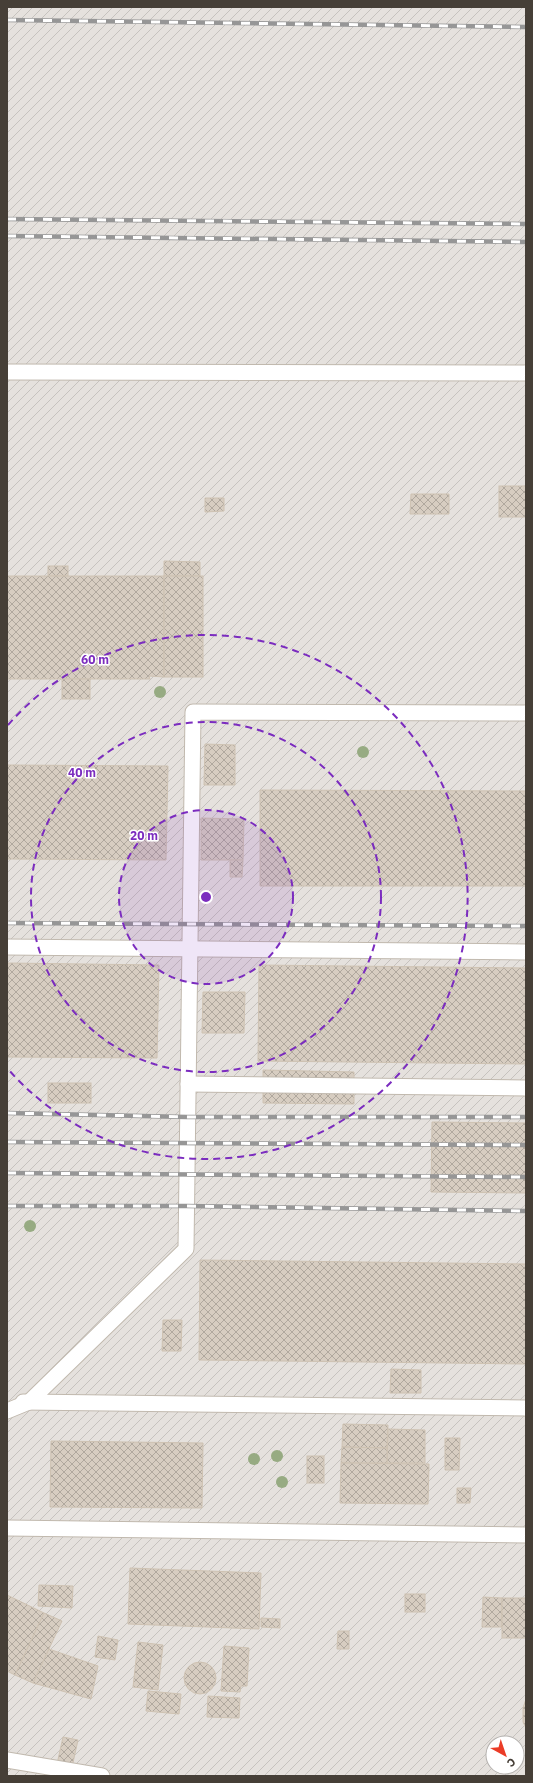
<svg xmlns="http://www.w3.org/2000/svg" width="533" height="1783" font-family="'IBM Plex Sans',sans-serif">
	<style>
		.industrial { fill: url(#industrial-furrows); fill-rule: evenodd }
		.building { fill: url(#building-cross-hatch); stroke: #cec2b2 }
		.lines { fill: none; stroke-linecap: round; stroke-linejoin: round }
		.lane-casing { stroke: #c1b9ae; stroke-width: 17 }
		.lane { stroke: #fff; stroke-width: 15 }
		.rail-casing { stroke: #969696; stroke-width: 4.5 }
		.rail { stroke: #fff; stroke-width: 3; stroke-dasharray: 9; stroke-linecap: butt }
		.tree { fill: #97ab82 }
		.ring { fill: none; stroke: #7b2cbf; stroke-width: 2; stroke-dasharray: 7 5 }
		.centre { fill: #7b2cbf; stroke: #fff; stroke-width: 2 }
		.ring-label { font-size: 12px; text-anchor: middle; font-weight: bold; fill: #7b2cbf; stroke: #fff; stroke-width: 3; stroke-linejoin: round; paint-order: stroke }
	</style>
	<defs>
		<pattern id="industrial-furrows" width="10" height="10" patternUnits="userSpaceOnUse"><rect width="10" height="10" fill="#e5e1dd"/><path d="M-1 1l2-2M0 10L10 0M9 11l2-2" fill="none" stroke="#c6c2be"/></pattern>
		<pattern id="building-cross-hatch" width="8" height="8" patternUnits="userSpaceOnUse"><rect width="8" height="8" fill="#d7cdc1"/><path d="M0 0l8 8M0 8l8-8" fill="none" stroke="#b0a89e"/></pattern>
	</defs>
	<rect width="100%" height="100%" fill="#f3efe8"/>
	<path class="industrial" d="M7,7H526V1776H7ZM493,1743H517V1767H493Z"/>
	<g class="building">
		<rect x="499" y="486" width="27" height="31"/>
		<polygon points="411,494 449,494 449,514 410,514"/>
		<polygon points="205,498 224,498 224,511 205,512"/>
		<polygon points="164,561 200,562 200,576 164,576"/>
		<rect x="48" y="566" width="20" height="10"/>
		<polygon points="7,576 164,576 164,677 149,676 150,679 7,679"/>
		<rect x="164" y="576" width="39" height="101"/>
		<rect x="62" y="679" width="28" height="20"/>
		<polygon points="205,744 235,745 235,785 204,785"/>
		<polygon points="7,765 168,766 166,860 7,859"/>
		<polygon points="260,790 526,791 526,886 260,886"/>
		<polygon points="201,818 244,819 243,860 201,860"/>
		<polygon points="230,860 243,860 242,877 230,877"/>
		<polygon points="7,963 159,965 157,1058 7,1057"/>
		<polygon points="259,965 526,968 526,1064 258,1061"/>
		<polygon points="203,992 245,992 244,1033 202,1033"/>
		<polygon points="263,1070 354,1072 354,1104 263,1103"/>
		<rect x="48" y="1083" width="43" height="20"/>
		<polygon points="432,1122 526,1123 526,1193 431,1192"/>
		<polygon points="200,1260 526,1264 526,1364 199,1360"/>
		<polygon points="163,1320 182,1320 181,1351 162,1351"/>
		<polygon points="391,1369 421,1370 421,1393 390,1393"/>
		<polygon points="343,1424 388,1425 387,1448 342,1447"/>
		<polygon points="388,1429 425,1430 425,1463 387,1463"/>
		<polygon points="445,1438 460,1438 459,1470 445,1470"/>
		<polygon points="51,1441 203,1443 202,1508 50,1507"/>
		<polygon points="342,1447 387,1448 387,1463 341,1463"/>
		<rect x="307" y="1456" width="17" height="27"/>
		<polygon points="341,1463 429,1464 428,1504 340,1503"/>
		<polygon points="457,1488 471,1488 470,1503 457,1503"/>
		<polygon points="130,1568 261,1573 259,1629 128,1624"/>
		<polygon points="39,1585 73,1586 72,1608 38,1606"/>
		<rect x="405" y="1594" width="20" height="18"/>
		<polygon points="7,1595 44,1613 15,1675 7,1671"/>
		<polygon points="483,1597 502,1598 502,1627 482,1627"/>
		<rect x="502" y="1598" width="24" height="40"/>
		<polygon points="44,1613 62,1621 33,1683 15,1675"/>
		<polygon points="261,1618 280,1619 280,1628 261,1627"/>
		<polygon points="338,1631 349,1631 349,1649 337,1649"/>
		<polygon points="98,1636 118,1640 115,1660 95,1657"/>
		<polygon points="138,1642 163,1645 158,1690 133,1687"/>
		<polygon points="224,1646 249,1648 247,1686 241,1686 240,1692 221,1691"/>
		<polygon points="49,1649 98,1666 91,1699 33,1683"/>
		<circle cx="200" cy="1678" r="16"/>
		<polygon points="148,1691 181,1694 179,1714 146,1711"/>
		<polygon points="208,1696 240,1698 239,1718 207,1717"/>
		<polygon points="526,1699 526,1728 523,1722 523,1708"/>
		<polygon points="63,1737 78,1740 72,1767 57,1764"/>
	</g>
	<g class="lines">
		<g class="lane-casing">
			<g id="lane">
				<polyline points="7,372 526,373"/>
				<polyline points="7,947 526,952"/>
				<polyline points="188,1084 526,1088"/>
				<polyline points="23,1402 526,1408"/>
				<polyline points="7,1411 29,1402 186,1249 193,712 526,713"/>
				<polyline points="7,1528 526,1535"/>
				<polyline points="7,1760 102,1776"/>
			</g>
		</g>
		<use href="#lane" class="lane"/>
		<g class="rail-casing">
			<g id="rail">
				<polyline points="7,20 526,27"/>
				<polyline points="7,219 526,224"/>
				<polyline points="7,236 526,242"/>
				<polyline points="7,923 526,926"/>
				<polyline points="7,1113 187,1117 526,1117"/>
				<polyline points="7,1142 526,1145"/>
				<polyline points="7,1173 526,1177"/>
				<polyline points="7,1206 186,1206 526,1211"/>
			</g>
		</g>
		<use href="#rail" class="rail"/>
	</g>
	<g class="tree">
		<circle cx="160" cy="692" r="6"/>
		<circle cx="363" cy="752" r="6"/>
		<circle cx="30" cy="1226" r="6"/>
		<circle cx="277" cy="1456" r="6"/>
		<circle cx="254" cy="1459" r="6"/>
		<circle cx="282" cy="1482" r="6"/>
	</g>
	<circle cx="206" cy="897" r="87" fill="#7b2cbf" fill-opacity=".12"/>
	<g class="ring">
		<circle cx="206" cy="897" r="87"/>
		<circle cx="206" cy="897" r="175"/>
		<path d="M8 725A262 262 0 1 1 8 1069"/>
	</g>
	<circle cx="206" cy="897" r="6" class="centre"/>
	<g class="ring-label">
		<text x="95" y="664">60 m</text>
		<text x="82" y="777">40 m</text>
		<text x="144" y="840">20 m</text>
	</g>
	<rect width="533" height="1783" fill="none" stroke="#463f37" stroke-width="16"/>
	<g transform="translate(505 1755) rotate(140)"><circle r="19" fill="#ffffff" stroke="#b5b2af"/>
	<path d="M0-3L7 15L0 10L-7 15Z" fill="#eb3c27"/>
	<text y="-6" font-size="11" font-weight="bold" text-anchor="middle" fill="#463f37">С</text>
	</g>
</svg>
